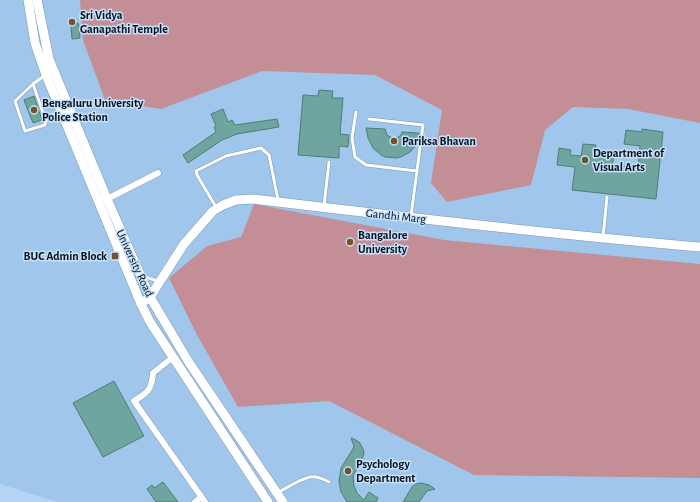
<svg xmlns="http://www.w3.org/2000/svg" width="700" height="502" font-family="'Alegreya Sans',sans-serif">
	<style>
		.built { fill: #a1c6eb }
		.green { fill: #c38e96 }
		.building { fill: #6fa49f; stroke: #4a7e7a }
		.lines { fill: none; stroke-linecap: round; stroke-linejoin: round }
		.service-casing { stroke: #7998b6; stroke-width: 4 }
		.minor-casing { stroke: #7998b6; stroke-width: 7 }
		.secondary-casing { stroke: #7998b6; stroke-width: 10 }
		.service { stroke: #fff; stroke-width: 3 }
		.minor { stroke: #fff; stroke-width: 6 }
		.secondary { stroke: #fff; stroke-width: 9 }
		.poi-dot { fill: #735129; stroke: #c6e0fa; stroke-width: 1.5 }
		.labels { text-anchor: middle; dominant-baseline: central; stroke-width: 3; stroke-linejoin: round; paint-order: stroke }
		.poi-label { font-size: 12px; font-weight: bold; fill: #05101b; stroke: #c6e0fa; text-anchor: start }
		.street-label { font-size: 12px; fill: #05101b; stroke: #c6e0fa }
	</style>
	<rect width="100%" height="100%" fill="#b3d4f4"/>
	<polygon class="built" points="0,0 700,0 700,502 57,502 0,484"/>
	<g class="green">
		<polygon points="80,0 700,0 700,123 628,109 573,107 545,130 531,185 447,202 431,183 442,110 375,75 262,71 161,109 105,100 83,40"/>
		<polygon points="254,204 444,240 700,264 700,478 474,475 329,401 238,407 197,335 169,278 207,246 241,237"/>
	</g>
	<g class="building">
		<polygon points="78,23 78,25 79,25 80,38 72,39 71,25 73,25 73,24"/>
		<polygon points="319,90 333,91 332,98 343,98 340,134 349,135 348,147 339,146 339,158 298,155 303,95 318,96"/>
		<polygon points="34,96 42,120 33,123 24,100"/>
		<polygon points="223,109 228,122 232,120 235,125 277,119 279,127 237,134 222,140 188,163 183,155 216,132 214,127 216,126 211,114"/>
		<polygon points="366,128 385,129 387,135 392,138 397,138 401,135 402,132 419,133 418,143 410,152 401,157 396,158 385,157 381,155 373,148 368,138"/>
		<polygon points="642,129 663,132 656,199 572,190 575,167 557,165 559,148 571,150 570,155 581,156 583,144 596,145 595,152 614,154 612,169 622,170 622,166 638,168 640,146 624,144 626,130 642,132"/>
		<polygon points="114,381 144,436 103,457 73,403"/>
		<polygon points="351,438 356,440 360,443 363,449 364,452 363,457 353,476 354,486 357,493 364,500 369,492 378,498 376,502 347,502 341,492 339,481 341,468 353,449 354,446"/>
		<polygon points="163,482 178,502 156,502 147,489 152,485 154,488"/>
		<polygon points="421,483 429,485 435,489 427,491 419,502 403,502 412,487 416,484"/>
	</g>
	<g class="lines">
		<g class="service-casing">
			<g id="service">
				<polyline points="44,76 33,84 15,101 25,131 45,125 47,117 59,112"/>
				<polyline points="33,84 46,121"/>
				<polyline points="356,112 352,138 355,157 366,165 417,171"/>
				<polyline points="369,119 423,125 411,216"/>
				<polyline points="324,206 329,162"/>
				<polyline points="216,207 197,175 196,171 226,156 261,148 269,155 278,200"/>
				<polyline points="603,237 607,197"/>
				<polyline points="142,276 158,281"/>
				<path d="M277,493C287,488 300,479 310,477C317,476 323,479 329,482"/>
			</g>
		</g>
		<g class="minor-casing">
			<g id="minor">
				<polyline points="107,199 158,173"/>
				<path d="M173,357L153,373C152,390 147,393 134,401L205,502"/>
				<polyline points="195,502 201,497"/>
			</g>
		</g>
		<g class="secondary-casing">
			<g id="secondary">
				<polyline points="28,0 35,43 46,75 141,304 150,322 268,502"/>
				<polyline points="37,0 49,59 107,199 150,297 188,361 283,502"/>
				<path d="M141,304L150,297L184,244L213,211L223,205L236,200L253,199C402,217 551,234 700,247"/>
			</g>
		</g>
		<use href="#service" class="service"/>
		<use href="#minor" class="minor"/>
		<use href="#secondary" class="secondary"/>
	</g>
	<g class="poi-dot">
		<circle cx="72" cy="22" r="4"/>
		<circle cx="34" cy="110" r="4"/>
		<circle cx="394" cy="141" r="4"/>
		<circle cx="585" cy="160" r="4"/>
		<circle cx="350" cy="242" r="4"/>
		<rect x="111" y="252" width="8" height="8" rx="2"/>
		<circle cx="348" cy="471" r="4"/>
	</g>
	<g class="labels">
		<g class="poi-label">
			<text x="80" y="15">Sri Vidya<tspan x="80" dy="14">Ganapathi Temple</tspan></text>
			<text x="42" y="103">Bengaluru University<tspan x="42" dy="14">Police Station</tspan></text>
			<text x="402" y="141">Pariksa Bhavan</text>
			<text x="593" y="153">Department of<tspan x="593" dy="14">Visual Arts</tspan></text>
			<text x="358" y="235">Bangalore<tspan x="358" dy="14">University</tspan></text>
			<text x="107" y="256" text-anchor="end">BUC Admin Block</text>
			<text x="356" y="464">Psychology<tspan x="356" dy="14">Department</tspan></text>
		</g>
		<g class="street-label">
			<text transform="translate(396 216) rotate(6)">Gandhi Marg</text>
			<text transform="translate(135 263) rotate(65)">University Road</text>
		</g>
	</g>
</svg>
